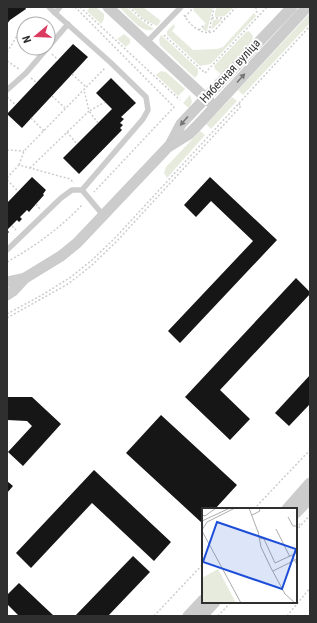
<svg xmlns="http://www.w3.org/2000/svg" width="317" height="623" font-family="'Roboto Condensed',sans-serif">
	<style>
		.green { fill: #e7ebdd }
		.building { fill: #161616 }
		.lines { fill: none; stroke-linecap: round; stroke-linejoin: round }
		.path { stroke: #ccc; stroke-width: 1.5; stroke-dasharray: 2 2; stroke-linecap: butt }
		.lane { stroke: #ccc; stroke-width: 5.5 }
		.street { stroke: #ccc; stroke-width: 11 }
		.oneway { fill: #767676 }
		.labels { text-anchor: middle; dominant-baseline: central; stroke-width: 4; stroke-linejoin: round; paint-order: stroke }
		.street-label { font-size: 12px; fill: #2f2f2f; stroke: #fff }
		.inset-road { fill: none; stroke: #acacac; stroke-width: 1 }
		.view { fill: #1d4ed8; fill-opacity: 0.15; stroke: #1d4ed8; stroke-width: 2 }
		.inset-edge { fill: none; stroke: #2f2f2f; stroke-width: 2 }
	</style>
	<rect width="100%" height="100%" fill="#fff"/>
	<g class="green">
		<polygon points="90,7 96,7 104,14 104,19 101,24 87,11"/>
		<path d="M119,7H126L142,21L154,29C143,36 127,14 119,7Z"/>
		<polygon points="131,7 143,7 161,21 157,26 143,19"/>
		<polygon points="195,7 213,7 207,31 205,31 202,28 206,24 193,10"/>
		<polygon points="217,7 234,7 225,16 215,17 215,12"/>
		<polygon points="254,13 256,16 211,64 200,66 167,35 167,31 174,24 175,27 172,31 193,50 217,49 223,47"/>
		<polygon points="310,13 310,23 243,95 238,90"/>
		<polygon points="220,19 222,20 211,30 213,20"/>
		<polygon points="249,31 253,36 252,41 221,74 215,69 214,66 246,32"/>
		<polygon points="124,34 130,39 130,43 126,47 117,39"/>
		<polygon points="161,35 198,69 198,74 195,78 160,45 159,39"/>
		<polygon points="161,71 166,72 185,89 178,96 156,75"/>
		<polygon points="190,95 192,102 189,108 183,103"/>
		<polygon points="232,97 237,101 211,129 206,124"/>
		<polygon points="200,131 205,135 167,178 164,173 166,167"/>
	</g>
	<g class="building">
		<polygon points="7,7 25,7 26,9 10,20 7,24"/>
		<polygon points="73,44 88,57 22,128 7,114"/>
		<polygon points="111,78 136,103 121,117 124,119 120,123 123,125 120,128 122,130 79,174 63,158 112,109 96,93"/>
		<polygon points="32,177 46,190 43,194 44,195 29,212 27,210 20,217 22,219 19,222 17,220 7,230 9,232 7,234 7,203"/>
		<polygon points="210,177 277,240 180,343 168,331 253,241 211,201 196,217 184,205"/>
		<polygon points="296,278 310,292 310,294 220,390 250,419 230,440 185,397"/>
		<polygon points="310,375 310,404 289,426 275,413"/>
		<polygon points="7,397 32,397 61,424 23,466 8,452 32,426 27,421 7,420"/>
		<polygon points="161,415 237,485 215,509 203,509 202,523 126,453"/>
		<polygon points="94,470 171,542 154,561 92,503 31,568 16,553"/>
		<polygon points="7,481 13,486 7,493"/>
		<polygon points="133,556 150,572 108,616 75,616"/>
		<polygon points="19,583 54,616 19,616 7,604 7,595"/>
	</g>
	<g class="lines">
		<g class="path">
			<polyline points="75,7 174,107 94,192"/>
			<polyline points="80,7 180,100"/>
			<polyline points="129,7 143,20 152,25"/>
			<polyline points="256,7 256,11 259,14"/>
			<path d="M184,15C189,24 202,37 214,31L236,7"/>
			<polyline points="185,17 194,7"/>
			<polyline points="212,18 225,18"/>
			<polyline points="199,30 205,24"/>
			<polyline points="209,32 214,7"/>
			<polyline points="164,35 205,73 267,7"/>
			<polyline points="7,52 24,25"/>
			<polyline points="52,54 58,60"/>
			<polyline points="7,61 19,69"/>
			<polyline points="72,74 86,87"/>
			<polyline points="31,78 37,83"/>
			<polyline points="52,96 65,108"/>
			<polyline points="7,97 16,105"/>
			<polyline points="31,118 44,131"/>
			<polyline points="98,123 89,111 105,102"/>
			<polyline points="67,132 77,144"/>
			<polyline points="7,151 9,150 24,151"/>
			<polyline points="19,165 24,151 105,68"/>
			<polyline points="30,168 89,111 84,90"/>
			<polyline points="7,178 19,165 70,179 74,183"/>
			<polyline points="7,180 18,191"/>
			<polyline points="36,204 40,209"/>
			<polyline points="12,226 16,230"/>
			<path d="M7,262C37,245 60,228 83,204"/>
			<polyline points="7,314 42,295 71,277 92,260 116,237 310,26"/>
			<polyline points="7,318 68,284 91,266 117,241 241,106 238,103"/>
			<polyline points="254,509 310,450"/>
			<polyline points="296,528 301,523"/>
			<polyline points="296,531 310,515"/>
			<polyline points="154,616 203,564"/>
			<polyline points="218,616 231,602"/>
			<polyline points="287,616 310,588"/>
		</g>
		<g class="lane">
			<polyline points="49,7 55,13 60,7"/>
			<polyline points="146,43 181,7"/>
			<polyline points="7,90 26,73 68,24"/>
			<polyline points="82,190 103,215"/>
			<polyline points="7,250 61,198 72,190 82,190 143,119 148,110 146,97 110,62 55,13"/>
		</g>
		<g class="street">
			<polyline points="108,7 210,102"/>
			<polyline points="170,145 181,124 292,7"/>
			<polyline points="7,282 25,278"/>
			<polyline points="7,295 13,291 25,278 61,256 77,243 168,147 189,134 196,127 307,7"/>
			<polyline points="287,509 310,483"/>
			<polyline points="296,513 310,498"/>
			<polyline points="188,616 203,600"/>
			<polyline points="202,616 215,602"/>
		</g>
	</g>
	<defs><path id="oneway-solid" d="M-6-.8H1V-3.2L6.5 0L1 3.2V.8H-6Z"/></defs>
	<g class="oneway">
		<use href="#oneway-solid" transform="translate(241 78) rotate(-48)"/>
		<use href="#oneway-solid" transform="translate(184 121) rotate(131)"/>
	</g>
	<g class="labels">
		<g class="street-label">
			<text transform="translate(230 71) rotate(-47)">Нябесная вуліца</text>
		</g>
	</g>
	<g transform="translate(202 508)">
		<rect width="95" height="95" fill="#fff"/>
		<path d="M16,61L34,95H0V70Z" fill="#e7ebdd"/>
		<path class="inset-road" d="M47,0L56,24M0,7L3,8L14,0M50,7L58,3L57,0M86,9L91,18H95M0,13L28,0M74,21L88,49M0,22L5,14L33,0M0,23L39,95M56,23L59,39L69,60L83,86L93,95M58,30L62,31L73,55L90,47M95,57L90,47L95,45M71,63L95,51"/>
		<path class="view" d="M15,14L94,41L80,81L1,54Z"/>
		<rect width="95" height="95" class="inset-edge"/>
	</g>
	<rect width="317" height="623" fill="none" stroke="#2f2f2f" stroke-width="16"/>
	<g transform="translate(36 36) rotate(251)"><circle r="19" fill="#ffffff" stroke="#acacac"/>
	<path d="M0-3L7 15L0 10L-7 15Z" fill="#db3b60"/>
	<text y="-6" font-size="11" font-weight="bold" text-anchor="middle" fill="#2f2f2f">N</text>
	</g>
</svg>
